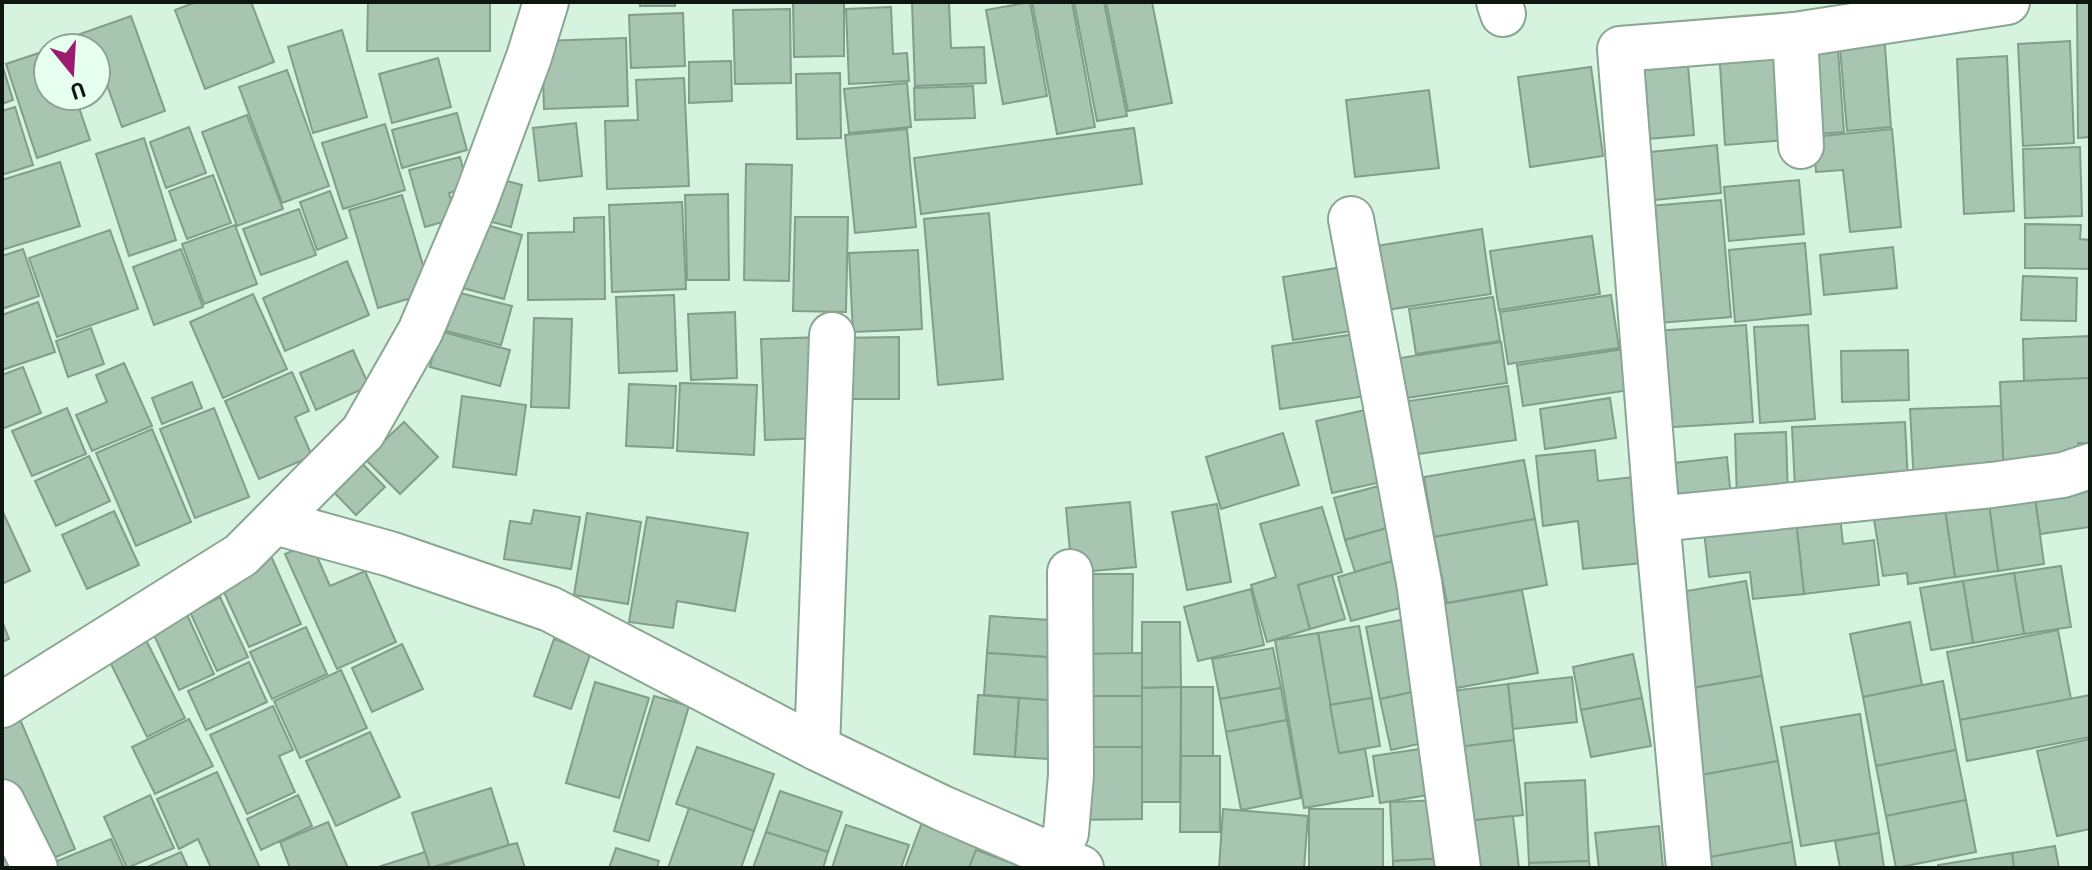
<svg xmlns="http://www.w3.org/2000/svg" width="2092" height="870" font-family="Barlow,sans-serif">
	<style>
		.building { fill: #a8c5b1; stroke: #829e8a; stroke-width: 2 }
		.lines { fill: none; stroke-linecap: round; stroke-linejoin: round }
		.minor-casing { stroke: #8aa692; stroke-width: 48 }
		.minor { stroke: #fff; stroke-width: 44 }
	</style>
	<rect width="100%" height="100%" fill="#d5f3de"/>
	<g class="building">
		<polygon points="196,2 251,2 274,62 205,89 175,10"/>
		<polygon points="368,2 490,2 490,51 367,51"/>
		<rect x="640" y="2" width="35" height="4"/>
		<polygon points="844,2 844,56 794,57 793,3"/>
		<polygon points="949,2 951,48 984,47 986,83 915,86 912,3"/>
		<polygon points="1030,2 1047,96 1003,104 986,10"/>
		<polygon points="1032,2 1072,2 1095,127 1057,134"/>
		<polygon points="1074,2 1104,2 1127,116 1097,121"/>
		<polygon points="1106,2 1152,2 1172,103 1128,111"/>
		<polygon points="2077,2 2090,2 2090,137 2078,138"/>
		<polygon points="891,7 893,54 907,53 909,81 849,84 846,9"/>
		<polygon points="790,9 791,83 735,84 733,10"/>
		<polygon points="683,13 685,66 631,68 629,15"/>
		<polygon points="131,16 165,111 122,127 101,68 96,69 96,48 82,48 77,35"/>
		<polygon points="342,30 367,117 313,133 288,47"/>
		<polygon points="1884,33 1891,127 1847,131 1839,36"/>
		<polygon points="1837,36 1844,132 1805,135 1798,40"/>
		<polygon points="626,38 628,106 544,109 542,41"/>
		<polygon points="2070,41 2074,143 2023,146 2018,44"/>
		<polygon points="1791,43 1799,139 1725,145 1719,49"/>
		<polygon points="48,50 48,96 75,96 90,140 37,158 6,64"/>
		<polygon points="1687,54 1694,135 1636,140 1628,60"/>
		<polygon points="2007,56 2014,211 1964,214 1957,59"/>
		<polygon points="438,58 451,107 392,123 379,74"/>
		<polygon points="731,61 732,101 689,103 689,62"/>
		<polygon points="2,64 13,100 2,104"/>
		<polygon points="1591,67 1603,156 1530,167 1518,77"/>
		<polygon points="287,70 329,186 282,203 239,87"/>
		<polygon points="840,73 841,138 797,139 796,74"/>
		<polygon points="684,78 689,186 607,189 605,121 638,120 636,80"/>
		<polygon points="907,83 911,127 849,133 844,89"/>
		<polygon points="973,86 975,118 915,120 914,88"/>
		<polygon points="1429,90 1439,168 1355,177 1346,100"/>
		<polygon points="15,107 33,165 2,175 2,111"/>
		<polygon points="457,113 467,150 402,168 392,130"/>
		<polygon points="247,115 283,209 237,226 202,132"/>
		<polygon points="576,123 582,176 539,181 533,128"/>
		<polygon points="385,124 405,190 343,209 322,143"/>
		<polygon points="189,127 206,173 166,188 150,142"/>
		<polygon points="1134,128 1142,184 921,214 914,158"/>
		<polygon points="907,129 916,227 855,233 845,135"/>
		<polygon points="1892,129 1901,227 1850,232 1843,170 1816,172 1813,137"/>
		<polygon points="144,138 176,240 129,256 96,154"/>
		<polygon points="1717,145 1721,193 1646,201 1641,153"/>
		<polygon points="2080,147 2082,216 2025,218 2023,149"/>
		<polygon points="460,157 468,187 449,193 456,218 425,227 409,170"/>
		<polygon points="60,162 80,226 2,250 2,180"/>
		<polygon points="746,164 792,165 789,281 744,280"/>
		<polygon points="213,175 231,223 187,239 169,191"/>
		<polygon points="488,176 522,185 511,227 477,218"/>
		<polygon points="1799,180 1804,234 1729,241 1724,187"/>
		<polygon points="330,191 347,238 317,250 300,202"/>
		<polygon points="728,194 729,280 687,280 685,195"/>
		<polygon points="402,195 431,292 378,308 349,210"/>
		<polygon points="1721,200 1731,317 1647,324 1637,207"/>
		<polygon points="682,202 686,289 612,292 609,205"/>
		<polygon points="299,209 316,255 261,275 243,229"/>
		<polygon points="989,213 1003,379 938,385 924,219"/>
		<polygon points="604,217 605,299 528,300 528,233 574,232 574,218"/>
		<polygon points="795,217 848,217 846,312 793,311"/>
		<polygon points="472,221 522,235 504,299 455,286"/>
		<polygon points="2025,224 2081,225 2080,239 2090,240 2090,269 2025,268"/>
		<polygon points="235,225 257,284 204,304 182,244"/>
		<polygon points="1482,229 1491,294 1386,310 1376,246"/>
		<polygon points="110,230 138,309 57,337 29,258"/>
		<polygon points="1592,236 1600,294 1499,310 1490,251"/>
		<polygon points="1805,243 1811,314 1735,322 1729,250"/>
		<polygon points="1893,247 1897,288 1824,295 1820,255"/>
		<polygon points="23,249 39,296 2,309 2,256"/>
		<polygon points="181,249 203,307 154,325 133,267"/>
		<polygon points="918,250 922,329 853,332 849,253"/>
		<polygon points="347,261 369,315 285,351 263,298"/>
		<polygon points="1354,265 1364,329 1293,340 1283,277"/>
		<polygon points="2023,276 2077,278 2076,321 2021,320"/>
		<polygon points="456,292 512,306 501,345 446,331"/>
		<polygon points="253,294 287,369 223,398 190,322"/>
		<polygon points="674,295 677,371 619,373 616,297"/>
		<polygon points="1611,295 1619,348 1508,364 1500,312"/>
		<polygon points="1493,297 1500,341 1416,354 1409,309"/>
		<polygon points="38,302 55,352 2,370 2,315"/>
		<polygon points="735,312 737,378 691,380 688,314"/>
		<polygon points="534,318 572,319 569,408 531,407"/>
		<polygon points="1746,325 1753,422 1659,428 1653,331"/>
		<polygon points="1808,325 1815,419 1760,423 1754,327"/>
		<polygon points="91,328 104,364 68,377 56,341"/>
		<polygon points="439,331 510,350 500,386 430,367"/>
		<polygon points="1356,334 1366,396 1280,409 1272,346"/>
		<polygon points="2090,336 2090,378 2024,381 2023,339"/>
		<polygon points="822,337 826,438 765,440 761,339"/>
		<polygon points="899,337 899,399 836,399 835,338"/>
		<polygon points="1501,342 1507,383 1393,400 1388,360"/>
		<polygon points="1624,349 1630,390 1523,406 1517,365"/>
		<polygon points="353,350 369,386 316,410 300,373"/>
		<polygon points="1908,350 1909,400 1842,402 1841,351"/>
		<polygon points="124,363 152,426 92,451 76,415 107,402 96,375"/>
		<polygon points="23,367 41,413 2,429 2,375"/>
		<polygon points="292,372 309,411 295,417 312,456 259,479 225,401"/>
		<polygon points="2090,378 2089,443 2078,443 2079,461 2003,464 2000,382"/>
		<polygon points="192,382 202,408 162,424 152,398"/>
		<polygon points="680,383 757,385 754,455 677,451"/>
		<polygon points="629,384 676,386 673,448 626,446"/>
		<polygon points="1508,386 1516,440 1404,456 1396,403"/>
		<polygon points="462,396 526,405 516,475 453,467"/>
		<polygon points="1610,398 1616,438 1545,449 1540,409"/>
		<polygon points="2001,406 2004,480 1914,484 1910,409"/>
		<polygon points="67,408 86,454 32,476 12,431"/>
		<polygon points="214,408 249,497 195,518 160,429"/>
		<polygon points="1374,408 1390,480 1332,493 1316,421"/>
		<polygon points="404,422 438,457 400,494 365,459"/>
		<polygon points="1905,422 1908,482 1795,488 1792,427"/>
		<polygon points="152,429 191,522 136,546 96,453"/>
		<polygon points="1786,432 1788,499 1737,500 1735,434"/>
		<polygon points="1283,433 1299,485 1221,509 1206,457"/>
		<polygon points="1595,450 1598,481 1643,476 1652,562 1583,569 1578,521 1543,526 1536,456"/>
		<polygon points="352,453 385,487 356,515 323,481"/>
		<polygon points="89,456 110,501 56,526 35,481"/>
		<polygon points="1727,457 1732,508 1669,514 1665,464"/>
		<polygon points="1524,460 1535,519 1434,537 1424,477"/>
		<polygon points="2090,475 2090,527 2040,534 2033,483"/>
		<polygon points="2033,483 2044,564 1998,571 1987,490"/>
		<polygon points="1382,485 1394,526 1345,540 1334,498"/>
		<polygon points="1987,490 1998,571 1955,577 1943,496"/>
		<polygon points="1943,496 1955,577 1908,584 1907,573 1883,576 1872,507"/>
		<polygon points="1130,502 1136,567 1072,573 1066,508"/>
		<polygon points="1217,504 1231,582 1187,590 1172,512"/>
		<polygon points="1322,507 1342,572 1298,585 1310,629 1267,642 1251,585 1276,577 1260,524"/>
		<polygon points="2,510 30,571 2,584"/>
		<polygon points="534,510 580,517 571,569 504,559 510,521 531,524"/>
		<polygon points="114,511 139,565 87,589 62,535"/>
		<polygon points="587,513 641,522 628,604 574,595"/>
		<polygon points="1840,516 1843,544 1874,540 1879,585 1804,594 1796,521"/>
		<polygon points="647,517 748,533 735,611 677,601 673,628 629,622"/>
		<polygon points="1535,519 1547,585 1447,603 1434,537"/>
		<polygon points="1796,521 1804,594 1753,599 1750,572 1709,577 1704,531"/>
		<polygon points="1394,526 1403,558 1355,572 1345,540"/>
		<polygon points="311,543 330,586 365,571 396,642 337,669 285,554"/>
		<polygon points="271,556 301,624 249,647 218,579"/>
		<polygon points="1403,558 1415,604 1351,621 1338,577"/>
		<polygon points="2061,566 2071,627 2024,634 2014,573"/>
		<polygon points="2014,573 2024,634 1973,643 1963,581"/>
		<polygon points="1074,574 1133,574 1132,654 1074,654"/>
		<polygon points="1332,575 1345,619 1310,629 1298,585"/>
		<polygon points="1746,581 1762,676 1686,689 1669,594"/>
		<polygon points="1963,581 1973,643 1931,650 1920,588"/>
		<polygon points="1251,589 1264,645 1198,661 1184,607"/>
		<polygon points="1522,590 1538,673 1440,691 1425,607"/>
		<polygon points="220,597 248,657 217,671 190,612"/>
		<polygon points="184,608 214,674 179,690 149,624"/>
		<polygon points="990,616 1064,621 1062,658 987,653"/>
		<polygon points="1416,617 1431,688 1380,699 1366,627"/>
		<polygon points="2,621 9,639 2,642"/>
		<polygon points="1142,622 1180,622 1181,687 1142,688"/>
		<polygon points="1910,622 1922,685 1863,697 1850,634"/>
		<polygon points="1359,626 1372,698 1330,705 1318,633"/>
		<polygon points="306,627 327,674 272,699 250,652"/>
		<polygon points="2058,630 2071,699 1960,720 1947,652"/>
		<polygon points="1318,633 1339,753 1365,749 1373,796 1304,808 1275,640"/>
		<polygon points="554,639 591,652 571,709 534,696"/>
		<polygon points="146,640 185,718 147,737 108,658"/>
		<polygon points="402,644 423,689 372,712 352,668"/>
		<polygon points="1273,648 1281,688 1220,699 1212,659"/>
		<polygon points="987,653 1062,658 1059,701 984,695"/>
		<polygon points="1142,653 1142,696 1074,696 1074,654"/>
		<polygon points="1633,654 1642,698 1581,710 1573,667"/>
		<polygon points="249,662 267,702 206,730 188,691"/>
		<polygon points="341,670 367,728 300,758 274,701"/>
		<polygon points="1762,676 1778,761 1701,775 1686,689"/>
		<polygon points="1572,677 1577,722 1513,729 1508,684"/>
		<polygon points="1943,681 1956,750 1876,766 1863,697"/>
		<polygon points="595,682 649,698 619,798 566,783"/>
		<polygon points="1508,684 1514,740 1450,748 1443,692"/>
		<polygon points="1181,687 1180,802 1142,802 1142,688"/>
		<rect x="1181" y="687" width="32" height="69"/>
		<polygon points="1281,688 1287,720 1226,732 1220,699"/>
		<polygon points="1431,688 1441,739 1391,750 1380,699"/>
		<polygon points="978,695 1019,698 1015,757 974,754"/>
		<polygon points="2090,695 2090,737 1967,761 1960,720"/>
		<polygon points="654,696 689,706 649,841 614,831"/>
		<rect x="1074" y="696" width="68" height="51"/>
		<polygon points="1019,698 1059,701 1063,760 1015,757"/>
		<polygon points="1372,698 1380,746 1339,753 1330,705"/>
		<polygon points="1642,698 1651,746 1591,757 1581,710"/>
		<polygon points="273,706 293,750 279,756 295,792 247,814 210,735"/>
		<polygon points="1860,714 1879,833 1801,846 1781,727"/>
		<polygon points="19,717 75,849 37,865 2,783 2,724"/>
		<polygon points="189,719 213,766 155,794 132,747"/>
		<polygon points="1287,720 1301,798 1241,810 1226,732"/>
		<polygon points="370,732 400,797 336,826 306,761"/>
		<polygon points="2090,739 2090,829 2057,836 2037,751"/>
		<polygon points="1514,740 1523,815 1458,822 1450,748"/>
		<polygon points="697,747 774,774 754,831 676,804"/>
		<polygon points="1074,747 1142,747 1142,819 1074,820"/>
		<polygon points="1433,747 1440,793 1380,803 1373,756"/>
		<polygon points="1956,750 1966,800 1886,816 1876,766"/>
		<polygon points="1181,756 1220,756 1220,832 1180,832"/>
		<polygon points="1778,761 1792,842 1699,859 1685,778"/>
		<polygon points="217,772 260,868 211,868 198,839 179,849 157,799"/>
		<polygon points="1585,780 1589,861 1529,863 1525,783"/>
		<polygon points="491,788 509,845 430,868 412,813"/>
		<polygon points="780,791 842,812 828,852 766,832"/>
		<polygon points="150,795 174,848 127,868 104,817"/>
		<polygon points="298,795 312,826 261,850 247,819"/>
		<polygon points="1446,800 1450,858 1393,861 1390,802"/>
		<polygon points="1966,800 1976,852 1896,868 1886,816"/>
		<polygon points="689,808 754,831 741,868 668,868"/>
		<polygon points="1223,809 1308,816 1304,868 1219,868"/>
		<rect x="1309" y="809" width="74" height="59"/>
		<polygon points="1513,816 1519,868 1463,868 1458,822"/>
		<polygon points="924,817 981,838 969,868 905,868"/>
		<polygon points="328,822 348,868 290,868 280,842"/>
		<polygon points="846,825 909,845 901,868 832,868"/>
		<polygon points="1659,826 1663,868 1599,868 1595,833"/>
		<polygon points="2,832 18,868 2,868"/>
		<polygon points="766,832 828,852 823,868 753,868"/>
		<polygon points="1879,833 1884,868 1840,868 1835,841"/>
		<polygon points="111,839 124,868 46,868 45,866"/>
		<polygon points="1792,842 1796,868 1700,868 1699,859"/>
		<polygon points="517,843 525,868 437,868 509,845"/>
		<polygon points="2055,846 2059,868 2014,868 2012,853"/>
		<polygon points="616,848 659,861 657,868 609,868"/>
		<polygon points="976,850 1025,868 969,868"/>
		<polygon points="181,852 188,868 145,868"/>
		<polygon points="425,852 430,868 375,868"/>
		<polygon points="2012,853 2014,868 1938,868 1938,865"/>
		<polygon points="1450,858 1450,868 1393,868 1393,861"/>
		<polygon points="1589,861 1590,868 1529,868 1529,863"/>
	</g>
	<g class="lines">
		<g class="minor-casing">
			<g id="minor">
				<polyline points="1499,2 1503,14"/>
				<polyline points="1795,35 1801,146"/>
				<polyline points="1351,219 1419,582 1458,868"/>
				<polyline points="1657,519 1992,485 2063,475 2090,466"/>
				<polyline points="275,522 390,554 550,609 817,748 942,808 1081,868"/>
				<polyline points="2,705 241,555 363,432 420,332 474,205 529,57 546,2"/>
				<polyline points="817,748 832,335"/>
				<polyline points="2,802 35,868"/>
				<polyline points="1054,856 1066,833 1071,775 1070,572"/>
				<polyline points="1689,868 1657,519 1620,49 1795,35 2007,2"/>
			</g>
		</g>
		<use href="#minor" class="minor"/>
	</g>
	<rect width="2092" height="870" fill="none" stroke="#0d1710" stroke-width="8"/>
	<g transform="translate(72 72) rotate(162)"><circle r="38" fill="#e7ffee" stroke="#90a295" stroke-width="2"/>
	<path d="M0-6L14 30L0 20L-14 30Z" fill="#9b1b70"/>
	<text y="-12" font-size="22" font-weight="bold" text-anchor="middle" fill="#0d1710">U</text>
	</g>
</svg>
